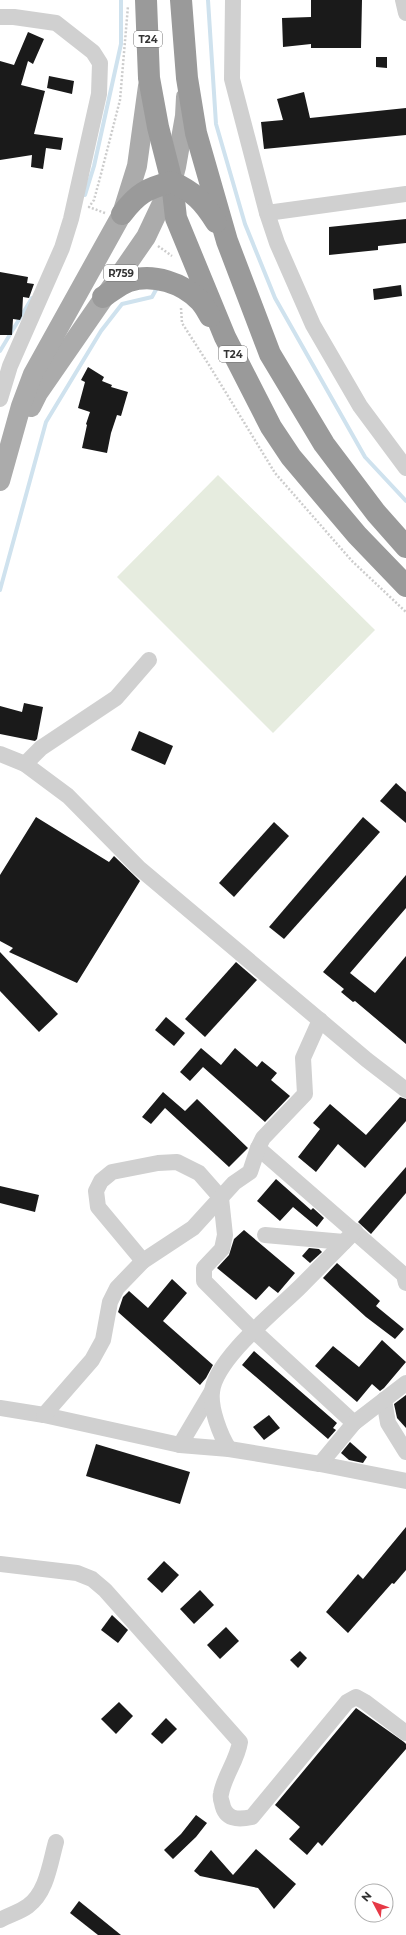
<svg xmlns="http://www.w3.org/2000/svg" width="406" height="1935" font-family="Montserrat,sans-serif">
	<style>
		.green { fill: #e6ecdf }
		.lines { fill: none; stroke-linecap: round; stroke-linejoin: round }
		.stream { stroke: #cfe2ee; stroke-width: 4 }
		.building { fill: #1a1a1a }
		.path { stroke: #cdcdcd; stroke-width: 2.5; stroke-dasharray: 2 2; stroke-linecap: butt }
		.minor { stroke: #d0d0d0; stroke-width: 16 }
		.major { stroke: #ababab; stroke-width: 20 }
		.highway { stroke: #9a9a9a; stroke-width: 22 }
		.labels { text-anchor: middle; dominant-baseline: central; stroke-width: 4; stroke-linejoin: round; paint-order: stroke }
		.shield { fill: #fff; stroke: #707070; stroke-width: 1 }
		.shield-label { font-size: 10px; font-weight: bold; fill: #333 }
	</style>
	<rect width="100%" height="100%" fill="#fff"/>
	<polygon class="green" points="218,475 375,630 273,733 117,577"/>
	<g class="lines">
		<g class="stream">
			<polyline points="208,0 216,124 245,224 275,298 365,457 406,501"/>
			<polyline points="85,195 94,166 121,44 121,0"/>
			<polyline points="0,351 32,298"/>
			<polyline points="0,590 46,422 101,331 122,304 152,297 158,286"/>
		</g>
	</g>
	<g class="building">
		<polygon points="311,0 362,0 361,48 311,48 311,44 283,47 282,18 311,17"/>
		<polygon points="28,32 44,39 33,64 28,61 21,85 45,91 34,134 63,138 61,150 46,148 43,169 31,167 32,155 0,160 0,61 14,65"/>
		<polygon points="376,57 387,57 387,68 376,67"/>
		<polygon points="49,76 74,81 72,94 47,88"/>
		<polygon points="304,92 310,118 406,108 406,135 264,149 261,122 283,120 277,99"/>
		<polygon points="406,219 406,243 378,246 378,250 329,255 329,227"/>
		<polygon points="0,272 28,277 27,283 34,284 29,298 23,297 22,316 20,320 13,319 12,335 0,335"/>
		<polygon points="401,285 402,296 374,300 373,289"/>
		<polygon points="88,367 104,377 102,381 112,385 111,387 128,392 121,416 117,415 111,433 107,453 82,448 87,425 86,424 90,412 78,408 85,382 81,380"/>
		<polygon points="24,703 43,707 37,739 35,741 0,734 0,706 22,712"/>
		<polygon points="139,731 173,746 165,765 131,750"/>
		<polygon points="396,783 406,792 406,823 380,801"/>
		<polygon points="36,817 109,862 114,856 140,881 77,983 9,952 13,948 0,941 0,875"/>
		<polygon points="363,817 380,832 284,939 269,927"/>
		<polygon points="274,822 289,836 234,897 219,883"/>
		<polygon points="406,875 406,908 350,973 375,993 406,956 406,1044 355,1001 353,1002 341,992 344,989 323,972"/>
		<polygon points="0,952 58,1014 39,1032 0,991"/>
		<polygon points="236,962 257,980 205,1037 185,1019"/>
		<polygon points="166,1017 185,1033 174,1046 155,1030"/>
		<polygon points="201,1048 221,1065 235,1048 257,1067 262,1061 277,1073 271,1080 290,1096 265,1122 203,1067 190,1081 180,1072"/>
		<polygon points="163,1092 185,1111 197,1099 248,1148 229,1167 165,1108 151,1124 142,1117"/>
		<polygon points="400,1097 406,1099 406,1121 365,1168 338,1144 316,1172 298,1157 320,1129 313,1123 330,1104 366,1135"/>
		<polygon points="406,1167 406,1193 371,1234 358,1222"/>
		<polygon points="276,1179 311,1210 313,1208 324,1218 317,1227 293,1207 280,1221 257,1201"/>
		<polygon points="0,1186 39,1195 35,1212 0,1203"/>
		<polygon points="244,1230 295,1273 278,1293 269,1286 256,1300 217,1268 229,1255 234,1239"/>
		<polygon points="309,1248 319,1249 322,1252 310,1263 302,1256"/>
		<polygon points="337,1263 380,1301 376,1306 404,1329 395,1339 366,1317 323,1278"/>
		<polygon points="172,1279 187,1293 163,1321 213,1365 206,1378 200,1385 118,1312 123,1297 129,1291 148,1308"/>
		<polygon points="382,1340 406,1362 384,1388 380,1391 372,1384 357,1402 315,1366 333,1346 359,1367"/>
		<polygon points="254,1351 337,1423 333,1428 336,1430 328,1439 242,1365"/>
		<polygon points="406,1395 406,1428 397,1418 394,1404"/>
		<polygon points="269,1415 280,1428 264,1440 253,1427"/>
		<polygon points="350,1442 367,1457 363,1463 349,1460 341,1453"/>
		<polygon points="96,1444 190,1472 180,1504 86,1476"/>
		<polygon points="406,1527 406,1570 394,1584 392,1583 348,1633 326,1612 358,1574 363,1579"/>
		<polygon points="164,1561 179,1575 162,1593 147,1579"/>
		<polygon points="200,1590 214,1605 194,1624 180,1609"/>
		<polygon points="112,1615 128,1630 118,1643 101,1630"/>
		<polygon points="226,1627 239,1641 220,1659 207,1645"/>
		<polygon points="300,1651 307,1658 298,1668 290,1660"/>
		<polygon points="119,1702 133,1716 116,1734 101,1719"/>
		<polygon points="356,1708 404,1742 406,1744 406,1749 322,1846 318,1842 307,1855 289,1839 300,1827 275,1805"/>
		<polygon points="166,1718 177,1729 162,1744 151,1734"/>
		<polygon points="196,1815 207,1823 196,1837 173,1859 164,1850 181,1834"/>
		<polygon points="256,1849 296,1884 274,1909 258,1888 200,1876 194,1871 211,1850 233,1875"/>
		<polygon points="79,1901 121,1935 98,1935 70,1913"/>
	</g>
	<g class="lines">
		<g class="path">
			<polyline points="105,213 89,207 94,200 101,174 120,100 128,6"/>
			<polyline points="158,246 172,256"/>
			<polyline points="181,308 182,323 209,365 275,473 352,561 406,612"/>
		</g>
		<g class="minor">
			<polyline points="233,0 232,79 267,213 277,243 313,325 360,406 406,468"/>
			<polyline points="403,0 406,13"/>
			<polyline points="0,17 14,17 56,23 93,52 100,63 99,94 71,219 62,248 10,366 0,399"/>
			<polyline points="267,213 406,194"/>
			<polyline points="0,754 25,764 68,796 139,868 367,1060 406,1090"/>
			<polyline points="25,764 41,748 116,698 149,660"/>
			<polyline points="258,1148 404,1275 406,1283"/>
			<polyline points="265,1235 344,1242"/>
			<polyline points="143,1261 98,1207 96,1191 101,1181 112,1172 158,1163 177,1162 199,1173 221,1198 225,1235 222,1249 204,1268 204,1281 253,1330 354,1423"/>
			<polyline points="384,1400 388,1423 406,1452"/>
			<polyline points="0,1408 44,1415 180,1445 229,1449 320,1464 406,1481"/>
			<polyline points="44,1415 92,1360 103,1340 110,1302 117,1288 143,1261 193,1228 234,1183 250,1172 258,1148 263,1138 305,1094 303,1058 320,1020"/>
			<polyline points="180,1445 212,1391"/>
			<path d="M229,1449C220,1435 210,1408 212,1392C215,1359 278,1309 301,1286C319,1268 337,1249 355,1231"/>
			<polyline points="320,1464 354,1423 406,1383"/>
			<path d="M0,1564L77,1573L92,1579L105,1590L240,1742C237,1761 224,1776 221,1794C220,1797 221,1800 222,1803C225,1820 238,1820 252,1817L347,1702L356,1697L365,1702L406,1733"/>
			<path d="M0,1920C9,1915 20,1912 28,1906C47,1892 50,1863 56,1842"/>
		</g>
		<g class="major">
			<polyline points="31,407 38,393 146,237 172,182 176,167 185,116 186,97"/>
			<polyline points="0,481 21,406 33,374 122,214 137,166 148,86"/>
		</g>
		<g class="highway">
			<polyline points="146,0 149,78 158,127 172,182 176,218 225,337 271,427 291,457 357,535 406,586"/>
			<polyline points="181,0 187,78 196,133 227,241 270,354 324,444 376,513 406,547"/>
			<path d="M122,214C137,194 147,188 172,182C194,192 203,201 216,222"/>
			<path d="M103,297C111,292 120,284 129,281C153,273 183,283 200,301C204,305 207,311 210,316"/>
		</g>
	</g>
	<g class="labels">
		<g class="shield">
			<rect x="134" y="31" width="28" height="16" rx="3"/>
			<rect x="104" y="265" width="34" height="16" rx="3"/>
			<rect x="219" y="346" width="28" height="16" rx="3"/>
		</g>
		<g class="shield-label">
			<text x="148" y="39">T24</text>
			<text x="121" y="273">R759</text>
			<text x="233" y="354">T24</text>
		</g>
	</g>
	<g transform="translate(374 1903) rotate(311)"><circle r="19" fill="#ffffff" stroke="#adadad"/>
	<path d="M0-3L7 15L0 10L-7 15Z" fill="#e63946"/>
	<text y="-6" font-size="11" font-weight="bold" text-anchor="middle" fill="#333333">N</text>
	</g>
</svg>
